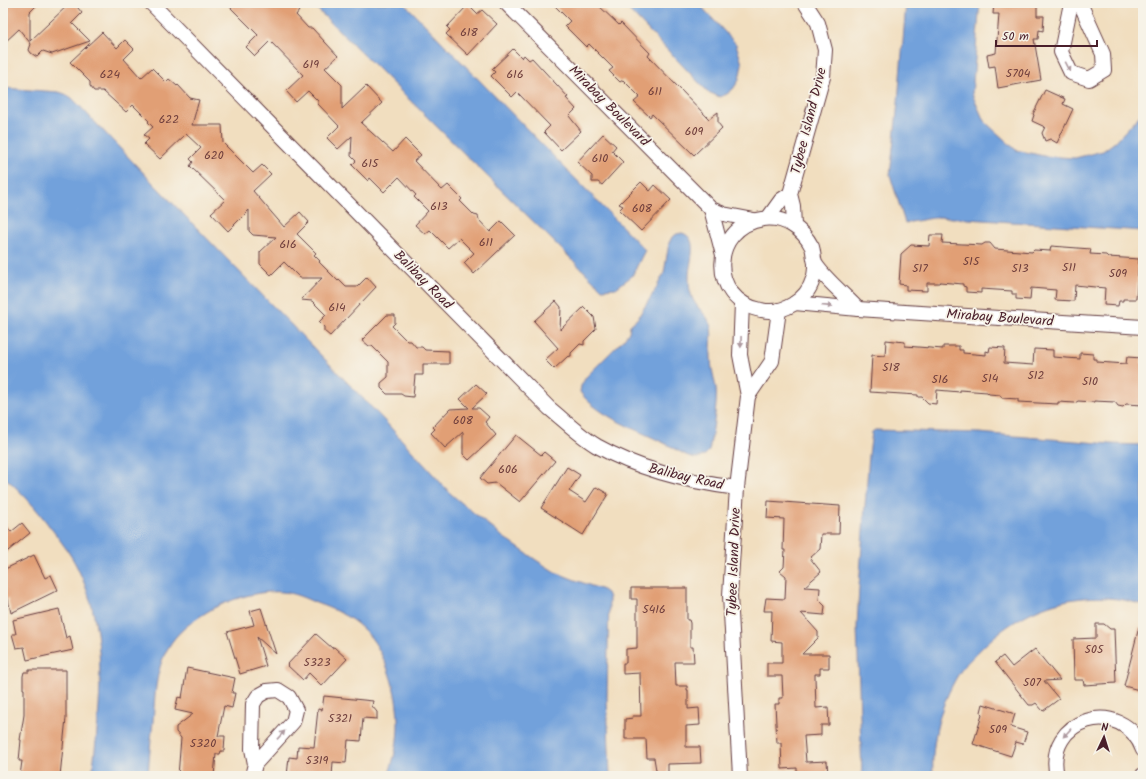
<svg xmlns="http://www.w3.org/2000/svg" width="1146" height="779" font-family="Kalam,sans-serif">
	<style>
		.water { fill: #72a1db; stroke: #5e6083 }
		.building { fill: #e19f74 }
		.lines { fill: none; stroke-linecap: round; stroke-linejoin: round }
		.minor-casing { stroke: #633c41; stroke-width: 16 }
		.minor { stroke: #fff; stroke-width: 14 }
		.oneway { fill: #ae9aa0 }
		.labels { text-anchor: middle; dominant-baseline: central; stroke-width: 3.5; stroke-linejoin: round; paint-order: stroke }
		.number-label { font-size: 12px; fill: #703f3d }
		.street-label { font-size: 14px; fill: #4a1f2b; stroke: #f7f3e8 }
	</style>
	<rect width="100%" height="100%" fill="#f7f3e8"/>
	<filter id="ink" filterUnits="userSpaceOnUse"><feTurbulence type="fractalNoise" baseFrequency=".025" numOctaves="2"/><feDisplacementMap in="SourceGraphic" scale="8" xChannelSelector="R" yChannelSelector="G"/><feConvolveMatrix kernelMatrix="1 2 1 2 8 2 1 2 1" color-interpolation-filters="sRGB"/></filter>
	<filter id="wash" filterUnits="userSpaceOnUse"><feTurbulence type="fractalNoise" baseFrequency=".012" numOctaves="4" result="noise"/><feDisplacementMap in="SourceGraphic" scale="16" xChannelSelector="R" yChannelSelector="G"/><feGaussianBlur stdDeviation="0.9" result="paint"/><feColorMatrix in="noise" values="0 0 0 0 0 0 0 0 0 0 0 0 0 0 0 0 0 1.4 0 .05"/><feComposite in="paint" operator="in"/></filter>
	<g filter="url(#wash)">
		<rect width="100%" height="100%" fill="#f1debf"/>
		<g class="water">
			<polygon points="311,3 404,3 645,250 632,276 616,288 602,289"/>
			<polygon points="622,3 698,3 736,44 742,64 739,80 733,89 727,94 720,97 708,92"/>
			<polygon points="906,3 980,3 972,94 984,121 1016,150 1044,156 1075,158 1103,151 1115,142 1140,115 1143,106 1143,231 939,217 905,223 890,175 898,102"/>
			<path d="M3,88L59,92L65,94L72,98L153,183L382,418L451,494L503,537L536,560L555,572L575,580L603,590L607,593L609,598L607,698L610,776H388C402,739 401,704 387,667C381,653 375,640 363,629C350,616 333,609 316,603C305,598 294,593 282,592C258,590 227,600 207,612C191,622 177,632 168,648C155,670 155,698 153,722C151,740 149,758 148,776H92C100,707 110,632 77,567C70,553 60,540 50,527C36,508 21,491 3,476Z"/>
			<path d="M682,233C700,238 689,263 689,276C689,282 689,289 691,294C694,308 709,314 711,327C713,337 710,348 711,358C711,368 714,377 716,388C718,403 712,435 709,451C705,455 702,458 696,458C686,457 677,449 668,445C641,431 598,417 580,392L581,386L586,377L622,341L629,332L630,325L637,319L654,292L664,273L669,243L672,237L677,234Z"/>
			<path d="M875,430L979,433L1111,444L1143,445V605C1081,585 1022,606 978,652C971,659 963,666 958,675C940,705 931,741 933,776H862L857,627L859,587L863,531L869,455L872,432Z"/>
		</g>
		<g id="blocks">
			<g class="building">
				<polygon points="3,3 39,3 30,12 30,41 70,3 74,3 82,13 72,23 90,41 52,54 43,51 37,57 31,53 29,50 31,44 19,29 3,44"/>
				<polygon points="226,3 291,3 299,11 296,15 308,28 312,28 338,56 325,68 342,85 342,109 366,86 382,103 361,123 393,152 405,139 421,155 414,161 442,190 448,185 462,199 460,201 474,215 478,216 479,220 490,232 501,221 515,235 474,274 464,263 474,253 459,238 448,248 430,230 425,234 415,225 428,211 414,197 416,195 399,177 384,192 370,178 368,181 352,165 356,161 351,156 352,136 338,149 327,138 339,126 318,104 318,101 308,91 296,102 286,91 303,75 270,41 255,56 246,47 258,35"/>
				<polygon points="552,3 596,3 619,25 621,23 650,53 648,56 709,119 718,112 718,123 722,128 694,155 652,114 650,117 634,102 640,97 623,80 620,82 609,71 613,68 589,44 586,47 565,26 570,21"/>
				<polygon points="994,3 1037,4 1037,16 1044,16 1043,31 1039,30 1038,39 1034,39 1041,80 998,88 995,66 989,67 987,55 996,53 999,14 993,14"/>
				<polygon points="468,5 477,14 482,10 497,24 468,55 446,34 450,30 447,27"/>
				<polygon points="102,32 117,48 125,40 134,49 124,59 141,78 152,68 166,82 169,79 177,86 178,85 190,98 199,100 192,125 222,125 223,143 253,173 262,165 271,174 253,191 284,227 300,212 309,222 297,234 316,253 314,255 320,261 319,262 338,281 339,280 346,287 357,287 367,277 376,287 330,336 324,331 324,327 319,322 326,315 312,301 301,300 322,278 300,278 284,262 271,275 260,264 260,252 276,237 253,235 249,231 249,210 228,231 211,213 225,200 190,166 193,162 190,159 201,148 186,134 160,159 144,144 149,139 144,135 153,127 148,122 149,121 133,105 126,112 103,91 94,91 90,86 90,82 70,62"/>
				<polygon points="513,49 522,58 524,55 529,60 532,58 568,97 566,98 576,109 569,116 581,131 561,150 544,132 550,126 517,92 512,97 491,76 495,72 492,69"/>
				<polygon points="1045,90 1065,99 1063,104 1073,109 1057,143 1050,139 1045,141 1042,133 1045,127 1032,121 1034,115 1033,114"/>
				<polygon points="603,134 616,146 612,151 623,162 602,185 598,182 592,182 592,176 577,162"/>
				<polygon points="641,182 650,191 655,185 671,200 641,231 619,210 623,206 619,204"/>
				<polygon points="930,235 943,235 942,243 982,245 985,243 990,243 995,249 1032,252 1034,250 1050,251 1051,246 1091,249 1090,254 1106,255 1108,257 1139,259 1136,299 1123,299 1123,301 1119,301 1118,306 1104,305 1105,288 1075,285 1074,301 1055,300 1056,290 1031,288 1030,300 1016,299 1016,294 1012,294 1012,291 981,289 981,293 966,292 966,287 963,286 963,284 940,282 939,283 927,283 927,291 906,290 906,285 899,284 901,254 911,245 929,246"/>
				<polygon points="556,301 561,307 560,330 584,307 594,317 596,329 584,341 584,345 580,344 571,353 571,356 567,357 554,369 545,360 558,348 534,321"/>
				<polygon points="387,315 395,315 395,323 392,326 407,341 411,341 416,347 422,347 425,350 449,351 449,364 423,364 423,375 415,375 413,397 404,396 401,394 387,394 381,388 381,383 388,377 388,362 372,346 369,346 362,340"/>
				<polygon points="886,340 905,342 905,346 943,349 943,346 959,346 959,350 963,350 963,353 986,355 986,351 989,352 990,347 1005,348 1004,363 1033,365 1034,349 1053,350 1053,357 1080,359 1080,353 1093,354 1093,359 1097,359 1097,362 1126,364 1127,357 1142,358 1141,363 1143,363 1143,405 1126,404 1123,407 1118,406 1115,402 1094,401 1094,402 1078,401 1075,403 1058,402 1058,404 1018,402 1018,399 1002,398 1000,395 989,394 987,392 960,390 960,392 937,390 936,404 928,403 922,397 918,397 918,395 870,392 872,355 885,356"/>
				<polygon points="476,384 487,394 472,408 479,408 489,417 485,422 496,435 469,460 463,454 463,432 445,448 431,433 435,429 433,427 450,409 469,408 460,399"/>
				<polygon points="516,435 541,455 544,452 555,461 520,502 496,483 487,484 480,478"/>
				<polygon points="567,467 580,475 569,491 586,502 596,487 608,494 583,535 541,508"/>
				<polygon points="768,501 840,506 839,534 821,534 820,549 810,558 821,572 804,587 820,588 819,600 825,606 824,615 801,613 818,632 818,638 802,654 829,654 829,668 820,668 820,674 815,674 815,677 816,708 828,707 829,725 821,725 821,735 804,736 806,762 827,761 828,776 797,776 797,768 782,769 781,743 777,743 775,704 779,704 779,698 783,698 782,676 767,676 767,663 782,663 782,642 771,641 772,611 764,611 766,598 785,599 786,576 780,571 784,567 785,550 783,550 784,519 767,518"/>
				<polygon points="3,522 11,532 22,523 30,533 3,555"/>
				<polygon points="34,555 45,578 51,575 58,590 11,613 8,599 3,601 3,570"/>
				<polygon points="631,588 687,588 687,620 689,620 690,623 690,647 693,647 694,662 675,662 676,686 687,686 687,690 688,690 688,709 699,708 700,725 686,726 686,747 700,747 701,763 668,764 668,776 657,776 654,758 647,758 646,739 625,739 625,719 633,718 632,716 641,716 640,673 623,674 623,663 626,663 626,649 637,648 637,599 631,599"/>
				<polygon points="261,608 276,654 257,637 266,666 240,674 227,632 254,625 250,611"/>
				<polygon points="59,609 66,638 70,636 73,650 27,660 24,647 16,648 12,634 16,634 13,620"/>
				<polygon points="1096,624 1104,624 1110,629 1114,629 1116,683 1084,685 1083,680 1074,680 1073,639 1096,638"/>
				<polygon points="1139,627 1143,627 1143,691 1124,686"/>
				<polygon points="316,634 332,648 334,647 347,659 322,686 309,673 303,680 287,665"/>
				<polygon points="1035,649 1060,680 1044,681 1059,699 1043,711 1036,703 1033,705 1029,705 995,662 1003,656 1012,667"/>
				<polygon points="187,668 235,678 232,693 235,693 232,708 224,706 218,736 225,736 224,751 221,751 220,754 216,754 214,776 178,776 181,738 176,732 176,727 193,714 175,710 178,697 182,698"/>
				<polygon points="29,670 66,670 66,718 60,776 20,776 22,761 19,761 21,740 20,740 24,715 24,689 23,689 23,676 24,672 29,672"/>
				<polygon points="324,696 373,701 372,706 377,712 377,719 363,718 361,741 348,740 346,763 333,762 332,776 287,776 289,757 297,758 298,746 314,747 318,709 322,710"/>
				<polygon points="983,704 1015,714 1011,727 1027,732 1023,744 1016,742 1011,756 973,744 982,715 981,712"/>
			</g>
		</g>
	</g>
	<g filter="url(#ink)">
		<use href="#blocks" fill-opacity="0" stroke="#633c41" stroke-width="1"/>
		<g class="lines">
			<g class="minor-casing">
				<g id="minor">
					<path d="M151,3L549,408C565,421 580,436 597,446C640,470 689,482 737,488"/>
					<polyline points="506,3 711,209 723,214 754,220"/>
					<polyline points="1071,3 1061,52 1071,73 1089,79 1104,70 1103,54 1080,3"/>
					<polyline points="711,209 723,255"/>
					<polyline points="768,218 781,200 790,194"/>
					<polyline points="794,226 793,206 790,194 823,77 825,50 818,23 805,3"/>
					<path d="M815,264C815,269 815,274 813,279C807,300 783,315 761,310C708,300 710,227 763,219C784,216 803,229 812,247C814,253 813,260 816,265C826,280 845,295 858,309"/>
					<polyline points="795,303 858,309 1143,327"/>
					<polyline points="748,396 772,361 779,310"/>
					<polyline points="252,776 255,764 252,749 253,704 258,696 267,691 278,690 289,697 296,710 293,722 255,764"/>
					<polyline points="740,776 730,595 737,488 748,396 740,355 742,303"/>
					<path d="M1057,776C1043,718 1123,695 1143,750"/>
					<polyline points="1143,776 1143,775"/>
				</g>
			</g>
			<use href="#minor" class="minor"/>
		</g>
		<defs><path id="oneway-solid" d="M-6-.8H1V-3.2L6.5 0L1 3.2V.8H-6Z"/></defs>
		<g class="oneway">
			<use href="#oneway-solid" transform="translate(1068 67) rotate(63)"/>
			<use href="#oneway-solid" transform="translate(827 306) rotate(5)"/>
			<use href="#oneway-solid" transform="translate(741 342) rotate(91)"/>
			<use href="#oneway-solid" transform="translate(1067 733) rotate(133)"/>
			<use href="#oneway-solid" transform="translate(281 735) rotate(-47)"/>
		</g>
	</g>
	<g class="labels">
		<g class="number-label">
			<text x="469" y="32">618</text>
			<text x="311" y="64">619</text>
			<text x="1018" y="73">5704</text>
			<text x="110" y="74">624</text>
			<text x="515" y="74">616</text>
			<text x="655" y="91">611</text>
			<text x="169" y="119">622</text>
			<text x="694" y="131">609</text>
			<text x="214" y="155">620</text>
			<text x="600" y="158">610</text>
			<text x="370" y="163">615</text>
			<text x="439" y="206">613</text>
			<text x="642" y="208">608</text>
			<text x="486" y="242">611</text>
			<text x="288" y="244">616</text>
			<text x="971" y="261">515</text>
			<text x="1069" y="267">511</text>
			<text x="920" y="268">517</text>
			<text x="1020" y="268">513</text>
			<text x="1118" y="273">509</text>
			<text x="337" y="307">614</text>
			<text x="891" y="367">518</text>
			<text x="1036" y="375">512</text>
			<text x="990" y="378">514</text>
			<text x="940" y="379">516</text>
			<text x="1090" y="381">510</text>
			<text x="463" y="420">608</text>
			<text x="508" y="469">606</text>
			<text x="654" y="609">5416</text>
			<text x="1094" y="649">505</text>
			<text x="317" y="662">5323</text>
			<text x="1032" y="682">507</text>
			<text x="340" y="718">5321</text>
			<text x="998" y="729">509</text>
			<text x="203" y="743">5320</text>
			<text x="317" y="760">5319</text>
		</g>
		<g class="street-label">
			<text transform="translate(609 106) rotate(45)">Mirabay Boulevard</text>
			<text transform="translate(809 121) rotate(-76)">Tybee Island Drive</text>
			<text transform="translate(423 280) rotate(45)">Balibay Road</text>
			<text transform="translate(1000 318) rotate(4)">Mirabay Boulevard</text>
			<text transform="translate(686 477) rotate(13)">Balibay Road</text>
			<text transform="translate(734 562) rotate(-88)">Tybee Island Drive</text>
		</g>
	</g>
	<rect width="1146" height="779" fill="none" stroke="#f7f3e8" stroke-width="16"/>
	<g transform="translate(1104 737) rotate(4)" stroke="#f7f3e8" stroke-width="3" paint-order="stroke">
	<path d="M0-3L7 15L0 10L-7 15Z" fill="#4a1f2b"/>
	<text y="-6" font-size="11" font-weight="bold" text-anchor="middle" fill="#4a1f2b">N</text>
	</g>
	<path d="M996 40v6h101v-6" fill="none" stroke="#4a1f2b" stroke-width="2"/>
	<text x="1002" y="40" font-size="12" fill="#4a1f2b" stroke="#f7f3e8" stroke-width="3" paint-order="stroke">50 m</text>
</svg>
